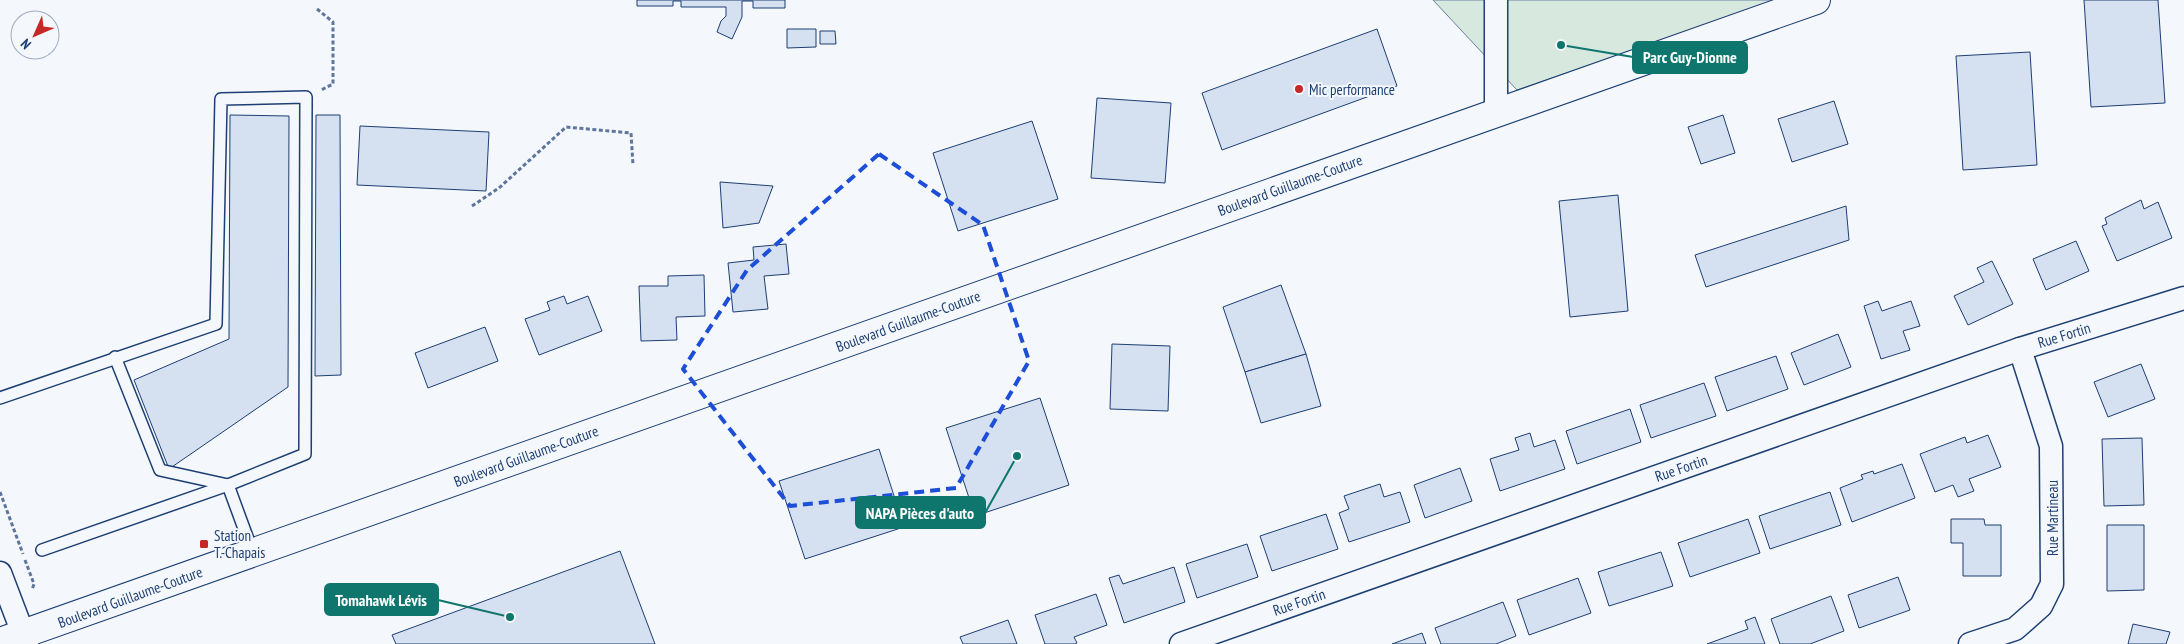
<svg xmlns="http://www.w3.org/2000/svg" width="2184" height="644" font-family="'PT Sans Narrow',sans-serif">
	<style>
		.green { fill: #d7e8df; stroke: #687fa3 }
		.building { fill: #d5e0f0; stroke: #1d3f73 }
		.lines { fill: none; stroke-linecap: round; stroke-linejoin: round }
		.lane-casing { stroke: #1d3f73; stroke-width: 14 }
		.street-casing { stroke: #1d3f73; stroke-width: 25 }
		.primary-casing { stroke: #1d3f73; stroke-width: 30 }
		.path { stroke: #5e769c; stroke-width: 3; stroke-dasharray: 4 2.5; stroke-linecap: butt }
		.lane { stroke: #f4f7fb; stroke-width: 11 }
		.street { stroke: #f4f7fb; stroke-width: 22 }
		.primary { stroke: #f4f7fb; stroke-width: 28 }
		.marked { fill: none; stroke: #1d4ed8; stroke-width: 4; stroke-dasharray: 10 6; stroke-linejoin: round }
		.poi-dot { fill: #c62828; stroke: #f4f7fb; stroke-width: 2 }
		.labels { text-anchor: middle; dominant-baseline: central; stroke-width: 4; stroke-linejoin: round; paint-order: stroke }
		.poi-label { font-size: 15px; fill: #1d3f73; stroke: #f4f7fb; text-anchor: start }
		.street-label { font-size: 15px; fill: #1d3f73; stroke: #f4f7fb }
		.leader { fill: none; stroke: #0f766e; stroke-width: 2 }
		.callout-dot { fill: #0f766e; stroke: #f4f7fb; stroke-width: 2 }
		.callout { fill: #0f766e; stroke: #0f766e; stroke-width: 2 }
		.callout-label { font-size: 16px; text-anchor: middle; font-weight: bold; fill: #fff }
	</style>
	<rect width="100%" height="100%" fill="#f4f7fb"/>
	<polygon class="green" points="1433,0 1778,0 1517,90"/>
	<g class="building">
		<polygon points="637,0 785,0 785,8 753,8 753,1 742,1 742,17 732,39 717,32 721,21 726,16 726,7 681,7 681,1 673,1 673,6 637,6"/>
		<polygon points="2084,0 2158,0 2165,103 2091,107"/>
		<polygon points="787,29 816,29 816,47 787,48"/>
		<polygon points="1377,29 1397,86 1222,150 1202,93"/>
		<polygon points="820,31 835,31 836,44 820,44"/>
		<polygon points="2030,52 2037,165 1963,170 1956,56"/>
		<polygon points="1097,98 1171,103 1165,183 1091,178"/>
		<polygon points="1834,101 1848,144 1792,162 1778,119"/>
		<polygon points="230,115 289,116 288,387 169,469 134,380 229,339"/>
		<polygon points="316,115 340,115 341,375 315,376"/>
		<polygon points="1723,115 1735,153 1701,164 1688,127"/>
		<polygon points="1032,121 1058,199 958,231 933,153"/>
		<polygon points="360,126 489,132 486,191 357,185"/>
		<polygon points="720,182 773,186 759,223 723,228"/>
		<polygon points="1618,195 1628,311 1570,317 1559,201"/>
		<polygon points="2141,200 2144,209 2158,202 2172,238 2117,261 2102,226 2107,224 2105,218"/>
		<polygon points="1846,206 1849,240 1706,287 1695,255"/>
		<polygon points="2076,241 2089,271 2046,290 2033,259"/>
		<polygon points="786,244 789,274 764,276 768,309 733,312 728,263 754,260 753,247"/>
		<polygon points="1992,261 2013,304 1968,325 1954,296 1984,282 1977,268"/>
		<polygon points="704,275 705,316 676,317 677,340 641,341 639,286 668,286 668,276"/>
		<polygon points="1281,285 1306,354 1245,372 1223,307"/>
		<polygon points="564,296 567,304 588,296 602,331 539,355 525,319 550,310 547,302"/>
		<polygon points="1878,301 1882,311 1911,301 1920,326 1903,331 1910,350 1881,359 1864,306"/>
		<polygon points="485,327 498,361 428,388 415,353"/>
		<polygon points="1838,334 1851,367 1804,385 1791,353"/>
		<polygon points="1112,344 1170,346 1168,411 1110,409"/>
		<polygon points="1306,354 1321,406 1261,423 1245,372"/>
		<polygon points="1776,356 1788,389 1727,411 1715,377"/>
		<polygon points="2141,364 2155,399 2108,417 2094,382"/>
		<polygon points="1704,383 1716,416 1651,438 1640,405"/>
		<polygon points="1040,398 1069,485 975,516 946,428"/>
		<polygon points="1630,409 1641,442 1577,464 1566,431"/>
		<polygon points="1530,433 1534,447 1555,440 1565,469 1500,491 1490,459 1519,450 1515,438"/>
		<polygon points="1988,435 2001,467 1969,479 1974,491 1958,497 1953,485 1935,492 1920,454 1965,437 1967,443"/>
		<polygon points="2142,438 2144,505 2104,506 2102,439"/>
		<polygon points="879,449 904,527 805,559 779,481"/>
		<polygon points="1902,464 1915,498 1852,522 1840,488 1863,479 1861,475 1873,471 1874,474"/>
		<polygon points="1460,468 1472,501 1425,518 1414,485"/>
		<polygon points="1380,484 1384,497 1400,492 1410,522 1349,542 1339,513 1349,509 1344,496"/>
		<polygon points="1830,492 1841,525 1770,549 1759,516"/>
		<polygon points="1326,514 1338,549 1272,571 1260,536"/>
		<polygon points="1748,519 1760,553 1690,577 1678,543"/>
		<polygon points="1951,519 1984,519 1985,525 2001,525 2001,576 1963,576 1963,543 1951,543"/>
		<polygon points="2107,525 2144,525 2144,590 2107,591"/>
		<polygon points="1247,544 1258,577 1197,598 1186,564"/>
		<polygon points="620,551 655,644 396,644 392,635"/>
		<polygon points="1661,552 1673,586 1609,606 1598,572"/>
		<polygon points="1174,567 1185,602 1124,623 1109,578 1119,575 1123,584"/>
		<polygon points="1898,577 1910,610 1859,628 1848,595"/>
		<polygon points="1578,578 1591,613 1529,635 1517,600"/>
		<polygon points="1096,594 1107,625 1074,637 1077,643 1075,644 1045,644 1035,615"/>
		<polygon points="1831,596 1844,631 1810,644 1780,644 1771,619"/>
		<polygon points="1503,602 1516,636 1496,644 1441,644 1435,628"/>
		<polygon points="1755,617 1765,644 1707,644 1748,629 1745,621"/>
		<polygon points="1008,620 1017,644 963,644 960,637"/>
		<polygon points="2133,624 2170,632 2166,644 2128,644"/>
		<polygon points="1422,633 1426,644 1392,644"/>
	</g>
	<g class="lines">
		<g class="lane-casing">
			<g id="lane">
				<polyline points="115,357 160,470 228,485"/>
				<polyline points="0,398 216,324 221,99 306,97 305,454 228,485 42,550"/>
				<polyline points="228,485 253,553"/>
			</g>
		</g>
		<g class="street-casing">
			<g id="street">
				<polyline points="1496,112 1496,0"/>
				<polyline points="0,573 27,644"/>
				<polyline points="1181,644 2020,349 2184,298"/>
				<polyline points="1970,644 2015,629 2041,606 2052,584 2051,446 2020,349"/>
			</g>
		</g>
		<g class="primary-casing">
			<polyline id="primary" points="0,642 1816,0"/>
		</g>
		<g class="path">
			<polyline points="317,9 333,22 333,84 321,90"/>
			<polyline points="472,206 499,188 566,127 631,133 633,165"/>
			<polyline points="0,492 23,554"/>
			<polyline points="25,560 34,584 32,590"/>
		</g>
		<use href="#lane" class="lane"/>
		<use href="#street" class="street"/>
		<use href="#primary" class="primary"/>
	</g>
	<path class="marked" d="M879,154L983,225L1029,361L956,488L790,506L683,369L747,270Z"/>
	<g class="poi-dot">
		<circle cx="1299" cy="89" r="5"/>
		<rect x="199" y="539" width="10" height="10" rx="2.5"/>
	</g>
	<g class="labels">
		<g class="poi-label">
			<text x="1309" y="89">Mic performance</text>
			<text x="214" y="535">Station<tspan x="214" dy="17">T.-Chapais</tspan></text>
		</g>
		<g class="street-label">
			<text transform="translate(1290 185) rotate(-20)">Boulevard Guillaume-Couture</text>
			<text transform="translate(908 321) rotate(-20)">Boulevard Guillaume-Couture</text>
			<text transform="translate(2064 335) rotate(-17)">Rue Fortin</text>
			<text transform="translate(526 456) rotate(-20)">Boulevard Guillaume-Couture</text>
			<text transform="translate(1681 468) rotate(-19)">Rue Fortin</text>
			<text transform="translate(2052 518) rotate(-90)">Rue Martineau</text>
			<text transform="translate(130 597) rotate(-20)">Boulevard Guillaume-Couture</text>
			<text transform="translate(1299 602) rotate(-19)">Rue Fortin</text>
		</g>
	</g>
	<path class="leader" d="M1561 45L1633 57M1017 456L985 513M510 617L438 600"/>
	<g class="callout-dot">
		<circle cx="1561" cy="45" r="5"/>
		<circle cx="1017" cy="456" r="5"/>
		<circle cx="510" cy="617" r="5"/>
	</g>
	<g class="callout">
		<rect x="1633" y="42" width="114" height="31" rx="5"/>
		<rect x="856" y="497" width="129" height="31" rx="5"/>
		<rect x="325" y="584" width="113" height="31" rx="5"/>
	</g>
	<g class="callout-label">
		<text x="1690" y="63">Parc Guy-Dionne</text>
		<text x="920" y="519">NAPA Pièces d'auto</text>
		<text x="381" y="606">Tomahawk Lévis</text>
	</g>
	<g transform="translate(35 35) rotate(225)"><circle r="24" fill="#f4f7fb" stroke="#9eadc5"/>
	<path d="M0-4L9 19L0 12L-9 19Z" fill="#c62828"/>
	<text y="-8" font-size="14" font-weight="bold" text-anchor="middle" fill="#1d3f73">N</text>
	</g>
</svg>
